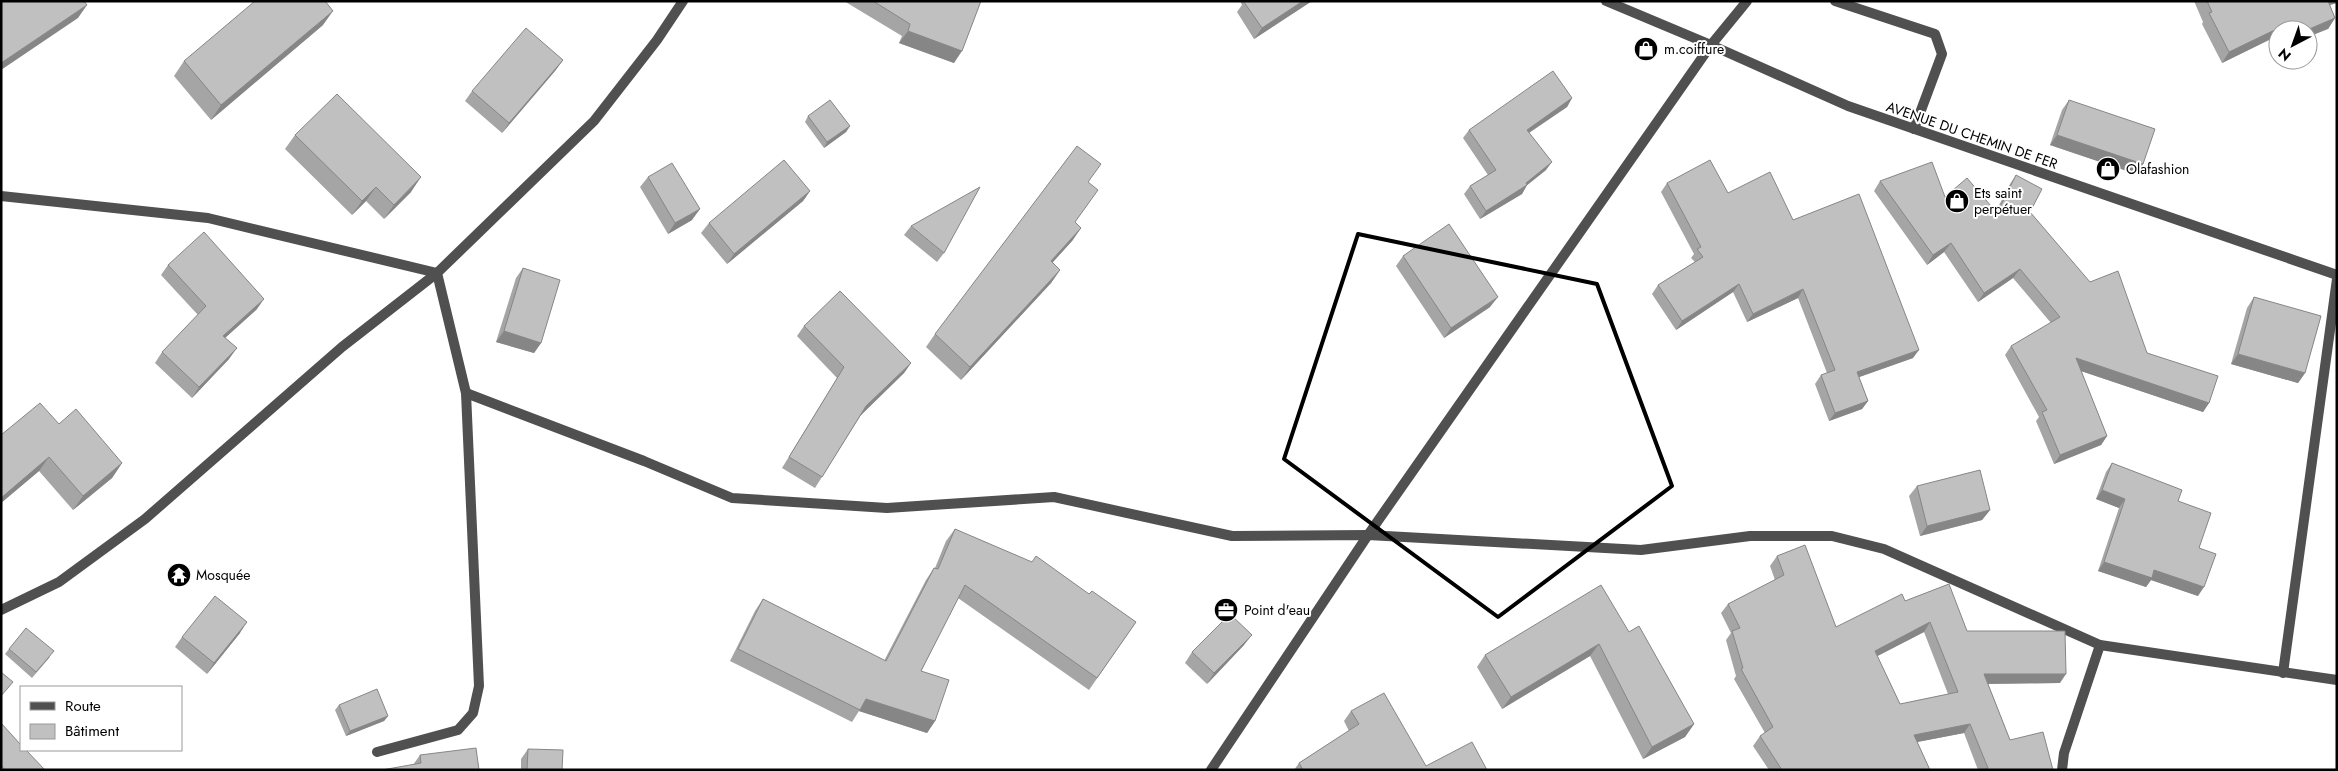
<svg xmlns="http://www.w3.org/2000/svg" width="2338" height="771" font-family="Jost,sans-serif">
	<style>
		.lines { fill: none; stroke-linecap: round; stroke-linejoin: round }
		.minor { stroke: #505050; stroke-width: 10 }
		.wall { fill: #a5a5a5; fill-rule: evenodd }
		.shaded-wall { fill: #868686 }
		.building { fill: #c0c0c0; stroke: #868686; fill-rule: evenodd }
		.marked { fill: none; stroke: #000; stroke-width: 4; stroke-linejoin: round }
		.labels { text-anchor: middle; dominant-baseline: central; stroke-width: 4; stroke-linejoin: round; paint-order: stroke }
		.poi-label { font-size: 14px; fill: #000; stroke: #fff; text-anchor: start }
		.street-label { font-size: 14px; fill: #000; stroke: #fff }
	</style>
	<rect width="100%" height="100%" fill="#fff"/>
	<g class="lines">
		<g class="minor">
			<polyline points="1606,1 1711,45 1848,106 2337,275"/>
			<polyline points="1835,1 1935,34 1942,54 1914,129"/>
			<polyline points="1,196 208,218 437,273 466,393 479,686 473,713 458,730 377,752"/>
			<polyline points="466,393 644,461 732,498 887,508 1054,497 1232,536 1368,535 1641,550 1750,536 1832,536 1884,549 2100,645 2337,680"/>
			<polyline points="1,610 59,582 145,519 342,347 437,273 594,121 657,40 683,1"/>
			<polyline points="2283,673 2337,279"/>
			<polyline points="1211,770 1368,535 1711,45 1747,1"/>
			<polyline points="2062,770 2064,753 2100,645"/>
		</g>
	</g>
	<g class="wall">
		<polygon points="844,1 981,1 954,63 899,43 902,36"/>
		<polygon points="1240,1 1312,1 1254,39 1237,12 1242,5"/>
		<polygon points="2194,1 2337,1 2337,3 2330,5 2335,18 2328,29 2308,30 2278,30 2278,38 2277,36 2222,63 2202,24 2203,22"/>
		<polygon points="323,25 211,120 174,76 184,61"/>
		<polygon points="563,60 555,71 502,133 465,101 472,91"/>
		<polygon points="1572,98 1567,107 1529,133 1546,170 1527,185 1522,194 1480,219 1464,194 1470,186 1488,175 1463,138 1469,130"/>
		<polygon points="2069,100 2143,164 2136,174 2050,145 2062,110"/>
		<polygon points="808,116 850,126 846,132 824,148 805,122"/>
		<polygon points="295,135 411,192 384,219 366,201 352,215 285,149"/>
		<polygon points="2016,175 2030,212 2147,353 2209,403 2203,412 2081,371 2107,436 2101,445 2054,464 2036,421 2039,417 2005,355 2011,346 2051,323 2013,278 1978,302 1944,252 1927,265 1874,191 1880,181 1945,197 1996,211 2010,184"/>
		<polygon points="648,177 692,220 668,234 640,187"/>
		<polygon points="1088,183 1075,222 1081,228 1072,241 1052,263 1060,270 1051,283 961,380 926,347 935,334"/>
		<polygon points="1667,183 1728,193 1793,220 1913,358 1859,377 1868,401 1862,409 1829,421 1815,384 1821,375 1827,373 1798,298 1747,322 1733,292 1676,330 1652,294 1658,285 1695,262 1691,258 1694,254 1661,192"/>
		<polygon points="810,191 803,201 727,264 701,233 709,223"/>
		<polygon points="911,226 944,253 937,262 904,235"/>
		<polygon points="1403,256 1490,307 1444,338 1396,266"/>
		<polygon points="168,265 257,309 225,338 229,359 192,398 155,363 162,352 198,315 161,275"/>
		<polygon points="523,268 541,343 534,353 496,342 516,278"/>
		<polygon points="2254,297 2305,373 2298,383 2231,364 2247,308"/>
		<polygon points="804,326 911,363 904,373 861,415 815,488 782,468 837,378 797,336"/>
		<polygon points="59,424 122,463 112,478 73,510 39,471 1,503 1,435"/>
		<polygon points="2112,463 2178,501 2199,548 2198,596 2151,580 2146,587 2098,571 2119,508 2096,499 2106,472"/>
		<polygon points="1917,486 1990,510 1982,520 1920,536 1909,496"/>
		<polygon points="955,529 1089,594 1136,622 1089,690 958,598 921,671 935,721 927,733 859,711 852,722 730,661 755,611 763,599 884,661 926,580 934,568 935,568 946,541"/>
		<path d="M1777,556L1836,627L1905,601L1967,631L2060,683L1988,684L2010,740L2053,770H1978L1964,733L1917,742L1930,770H1769L1753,746L1760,736L1765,733L1734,679L1736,676L1726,640L1731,633L1721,613L1728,604L1775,580L1770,566ZM1924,632L1948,694L1900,704L1877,656Z"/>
		<polygon points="1629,632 1694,724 1685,737 1643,759 1590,656 1502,709 1477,667 1485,655"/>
		<polygon points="240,633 207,674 175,647 182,637"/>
		<polygon points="1244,645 1207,684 1185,663 1192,652"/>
		<polygon points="9,649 50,657 32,678 5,654"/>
		<polygon points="339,705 388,716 384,721 346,736 335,710"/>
		<polygon points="1351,711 1426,766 1487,770 1294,770 1299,763 1349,731 1344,721"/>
		<polygon points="528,749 562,770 521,770 521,759"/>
		<polygon points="420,755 479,770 413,765"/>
	</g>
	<g class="shaded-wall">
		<polygon points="1303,1 1312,1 1254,39 1262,28"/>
		<polygon points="2322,1 2337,1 2337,3 2318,8"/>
		<polygon points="87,5 78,18 1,70 1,63"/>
		<polygon points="333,11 323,25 211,120 221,105"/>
		<polygon points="2335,18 2328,29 2308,37 2308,30"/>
		<polygon points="2285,25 2281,30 2278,30 2278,35 2277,36 2222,63 2229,52"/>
		<polygon points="908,31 962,51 954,63 899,43"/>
		<polygon points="563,60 555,71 502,133 509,123"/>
		<polygon points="1572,98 1567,107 1521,138 1527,130"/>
		<polygon points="850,126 846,132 824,148 827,142"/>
		<polygon points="2057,135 2143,164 2136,174 2050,145"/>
		<polygon points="1552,162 1546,170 1526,186 1527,185 1522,194 1480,219 1486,211 1526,183"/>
		<polygon points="421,177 411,192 384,219 394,205"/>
		<polygon points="376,187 366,201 352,215 362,201"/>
		<polygon points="810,191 803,201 727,264 734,254"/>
		<polygon points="700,209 692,220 668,234 675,223"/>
		<polygon points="1081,228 1072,241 1042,274 1051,261"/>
		<polygon points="1951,243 1944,252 1927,265 1933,255"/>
		<polygon points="2020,269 2013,278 1978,302 1984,293"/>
		<polygon points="1060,270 1051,283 961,380 970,367"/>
		<polygon points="1739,284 1733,292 1676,330 1682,321"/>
		<polygon points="1803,289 1798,298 1747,322 1753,314"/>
		<polygon points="1498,297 1490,307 1444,338 1451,328"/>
		<polygon points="264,299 257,309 216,346 223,336"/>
		<polygon points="504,331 541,343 534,353 496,342"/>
		<polygon points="237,348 229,359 192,398 199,387"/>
		<polygon points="1919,350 1913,358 1851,380 1857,372"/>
		<polygon points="2238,354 2305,373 2298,383 2231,364"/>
		<polygon points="2076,358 2209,403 2203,412 2069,367"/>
		<polygon points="911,363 904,373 859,417 866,406"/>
		<polygon points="1868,401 1862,409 1829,421 1835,413"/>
		<polygon points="2107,436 2101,445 2054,464 2060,455"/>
		<polygon points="49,457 39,471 1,503 1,498"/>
		<polygon points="122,463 112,478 73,510 83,496"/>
		<polygon points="2102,490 2125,499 2119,508 2096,499"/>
		<polygon points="1990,510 1982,520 1920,536 1927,526"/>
		<polygon points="2104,562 2154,570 2204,587 2198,596 2151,580 2146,587 2098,571"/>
		<polygon points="247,622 240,633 207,674 214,663"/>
		<polygon points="1930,622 1924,632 1868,661 1875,651"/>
		<polygon points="1252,635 1244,645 1207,684 1214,673"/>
		<polygon points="1599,644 1590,656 1502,709 1511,697"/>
		<polygon points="1984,674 2066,674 2060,683 1978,684"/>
		<polygon points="866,699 935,721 927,733 859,711"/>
		<polygon points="388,716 384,721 346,736 350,731"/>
		<polygon points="1694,724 1685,737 1643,759 1652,747"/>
		<polygon points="1970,724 1964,733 1907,744 1914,735"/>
	</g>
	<g class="building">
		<polygon points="1,1 84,1 87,5 1,63"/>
		<polygon points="255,1 325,1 333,11 221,105 184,61"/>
		<polygon points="873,1 981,1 962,51 908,31 910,24"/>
		<polygon points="1245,1 1303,1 1262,28 1244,2"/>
		<polygon points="2207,1 2328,1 2335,18 2307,30 2287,30 2285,25 2229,52 2209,13 2212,12"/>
		<polygon points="526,28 563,60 509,123 472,91"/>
		<polygon points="1553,71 1572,98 1527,130 1552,162 1526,183 1527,185 1486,211 1470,186 1496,170 1469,130"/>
		<polygon points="337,94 421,177 394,205 376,187 362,201 295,135"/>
		<polygon points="830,100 850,126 827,142 808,116"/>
		<polygon points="2069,100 2155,129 2143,164 2057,135"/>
		<polygon points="1077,146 1101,164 1088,182 1098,190 1075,222 1081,228 1051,261 1060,270 970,367 935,334"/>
		<polygon points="784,160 810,191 734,254 709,223"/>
		<polygon points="1710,160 1728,193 1770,172 1793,220 1859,194 1919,350 1857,372 1868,401 1835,413 1821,375 1835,370 1803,289 1753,314 1739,284 1682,321 1658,285 1703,257 1697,249 1701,247 1667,183"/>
		<polygon points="1932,162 1945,197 1967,178 1997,213 2016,175 2042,189 2030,212 2090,282 2118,271 2147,353 2218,376 2209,403 2076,358 2107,436 2060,455 2042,412 2047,410 2011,346 2060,317 2020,269 1984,293 1951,243 1933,255 1880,181"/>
		<polygon points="672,163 700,209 675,223 648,177"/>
		<polygon points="980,187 944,253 911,226"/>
		<polygon points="1449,224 1498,297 1451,328 1403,256"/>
		<polygon points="204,232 264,299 223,336 237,348 199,387 162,352 206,306 168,265"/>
		<polygon points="523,268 560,280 541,343 504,331"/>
		<polygon points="840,291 911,363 866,406 822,477 789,457 844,367 804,326"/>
		<polygon points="2254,297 2321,316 2305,373 2238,354"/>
		<polygon points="40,403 59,424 76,409 122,463 83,496 49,457 1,498 1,435"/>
		<polygon points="2112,463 2182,490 2178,501 2211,513 2199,548 2216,554 2204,587 2154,570 2152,578 2104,562 2125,499 2102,490"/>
		<polygon points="1980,470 1990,510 1927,526 1917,486"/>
		<polygon points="955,529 1032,562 1036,556 1089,594 1092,591 1136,622 1097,678 965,585 921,671 949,680 935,721 866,699 860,710 738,649 763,599 886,661 934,568 938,569"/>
		<path d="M1805,545L1836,627L1902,594L1905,601L1949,584L1967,631H2065L2066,674H1984L2010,740L2043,732L2053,770H1984L1988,768L1970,724L1914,735L1930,770H1782L1760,736L1773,727L1741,669L1743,668L1732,631L1740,628L1728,604L1784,575L1777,556ZM1930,622L1958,692L1900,704L1875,651Z"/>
		<polygon points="1601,585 1629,632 1639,626 1694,724 1652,747 1599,644 1511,697 1485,655"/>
		<polygon points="215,596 247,622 214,663 182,637"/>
		<polygon points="1230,614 1252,635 1214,673 1192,652"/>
		<polygon points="26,628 54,651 36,672 9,649"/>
		<polygon points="1,672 13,682 1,696"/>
		<polygon points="377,689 388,716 350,731 339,705"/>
		<polygon points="1384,693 1426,766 1472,742 1487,770 1303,770 1299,763 1359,724 1351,711"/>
		<polygon points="1,723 21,745 21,750 26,750 45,770 5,770 1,765"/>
		<polygon points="476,748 479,770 382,770 421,763 420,755"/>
		<polygon points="528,749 563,750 562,770 527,770"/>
	</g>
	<path class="marked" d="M1358,234L1597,284L1672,486L1498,617L1284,459Z"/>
	<defs>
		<g id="shop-disc" transform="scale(1.25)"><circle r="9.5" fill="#000" stroke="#fff"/><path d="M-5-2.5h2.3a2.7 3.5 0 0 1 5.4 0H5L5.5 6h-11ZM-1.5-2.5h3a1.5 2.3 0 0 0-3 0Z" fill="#fff"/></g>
		<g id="temple-disc" transform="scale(1.25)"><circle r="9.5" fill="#000" stroke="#fff"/><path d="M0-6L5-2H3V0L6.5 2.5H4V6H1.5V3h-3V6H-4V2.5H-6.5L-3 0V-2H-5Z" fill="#fff"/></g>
		<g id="office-disc" transform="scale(1.25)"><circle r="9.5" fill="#000" stroke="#fff"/><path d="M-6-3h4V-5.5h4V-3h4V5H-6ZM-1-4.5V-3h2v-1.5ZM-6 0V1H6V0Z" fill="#fff"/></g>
	</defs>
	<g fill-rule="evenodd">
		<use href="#shop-disc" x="1646" y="49"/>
		<use href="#shop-disc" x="2108" y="169"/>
		<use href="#shop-disc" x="1957" y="201"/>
		<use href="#temple-disc" x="179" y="575"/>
		<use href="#office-disc" x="1226" y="610"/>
	</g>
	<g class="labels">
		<g class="poi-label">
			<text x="1664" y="49">m.coiffure</text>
			<text x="2126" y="169">Olafashion</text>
			<text x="1974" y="193">Ets saint<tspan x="1974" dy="16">perpétuer</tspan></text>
			<text x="196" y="575">Mosquée</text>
			<text x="1244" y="610">Point d'eau</text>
		</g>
		<g class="street-label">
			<text transform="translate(1972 135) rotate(19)">AVENUE DU CHEMIN DE FER</text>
		</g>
	</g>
	<rect width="2338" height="771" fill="none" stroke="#000000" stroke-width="5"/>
	<rect x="20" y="686" width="162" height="65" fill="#ffffff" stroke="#999999"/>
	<rect x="30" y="702" width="25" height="8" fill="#505050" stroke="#999999"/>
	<text x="65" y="711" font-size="15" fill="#000000">Route</text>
	<rect x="30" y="724" width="25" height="15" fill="#c0c0c0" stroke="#999999"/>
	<text x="65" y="736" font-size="15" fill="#000000">Bâtiment</text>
	<g transform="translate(2293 45) rotate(221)"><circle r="24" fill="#ffffff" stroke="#999999"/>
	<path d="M0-4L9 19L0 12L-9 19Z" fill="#000000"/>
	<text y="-8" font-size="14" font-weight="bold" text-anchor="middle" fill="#000000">N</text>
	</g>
</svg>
